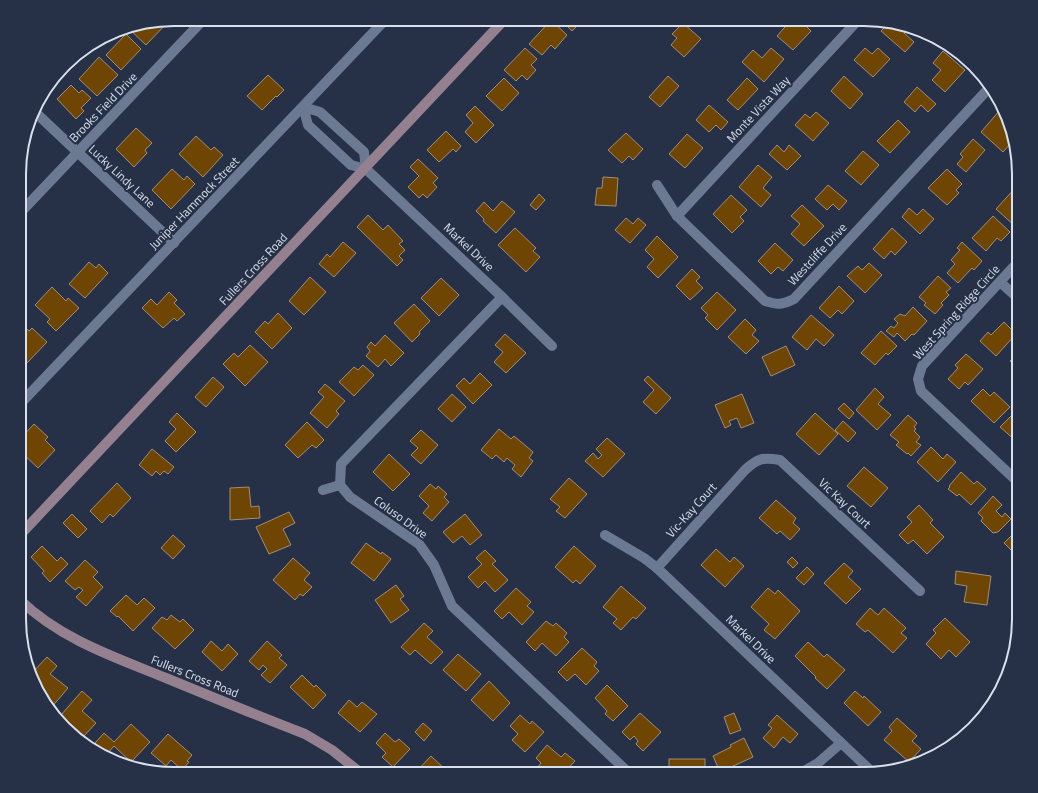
<svg xmlns="http://www.w3.org/2000/svg" width="1038" height="793" font-family="'Titillium Web',sans-serif">
	<style>
		.building { fill: #6e4502; stroke: #a28d76 }
		.lines { fill: none; stroke-linecap: round; stroke-linejoin: round }
		.street { stroke: #6c7992; stroke-width: 10 }
		.secondary { stroke: #95808f; stroke-width: 10 }
		.labels { text-anchor: middle; dominant-baseline: central; stroke-width: 4; stroke-linejoin: round; paint-order: stroke }
		.street-label { font-size: 12px; fill: #d9e0ee; stroke: #263147 }
		.rim { fill: none; stroke: #d9e0ee; stroke-width: 2 }
	</style>
	<rect width="100%" height="100%" fill="#263147"/>
	<g class="building">
		<polygon points="560,19 576,19 580,23 572,31"/>
		<polygon points="792,19 799,19 811,31 793,50 777,36"/>
		<polygon points="551,20 567,35 555,49 551,45 542,55 529,44"/>
		<polygon points="163,21 166,24 146,45 127,27"/>
		<polygon points="683,23 701,39 684,57 671,45 677,38 672,34"/>
		<polygon points="889,23 910,28 904,33 914,42 905,52 881,31"/>
		<polygon points="126,34 141,49 121,70 106,55"/>
		<polygon points="525,48 537,59 531,65 536,70 527,80 522,75 516,81 504,70"/>
		<polygon points="771,48 784,59 764,82 742,62 753,50 762,58"/>
		<polygon points="865,48 872,54 878,48 890,59 873,77 854,60"/>
		<polygon points="943,51 965,70 945,92 932,80 941,70 933,63"/>
		<polygon points="99,57 118,75 97,96 79,79"/>
		<polygon points="268,75 284,90 277,97 276,96 262,110 247,96"/>
		<polygon points="668,76 679,86 660,107 649,97"/>
		<polygon points="844,76 863,94 850,109 831,91"/>
		<polygon points="504,78 519,93 502,111 486,96"/>
		<polygon points="747,78 758,89 738,110 727,100"/>
		<polygon points="71,85 79,93 82,90 91,98 81,108 84,111 76,119 57,99"/>
		<polygon points="917,87 936,104 928,112 921,105 915,112 904,102"/>
		<polygon points="709,105 728,122 721,130 716,125 709,132 696,120"/>
		<polygon points="475,106 494,125 476,143 465,132 473,123 466,115"/>
		<polygon points="1000,110 1005,114 1008,128 1005,132 1010,137 1012,142 1003,152 981,132"/>
		<polygon points="816,112 829,123 813,141 795,125 805,114 810,118"/>
		<polygon points="898,120 910,132 890,153 877,141"/>
		<polygon points="136,128 152,143 145,150 147,153 134,167 116,149"/>
		<polygon points="446,131 461,146 456,152 453,149 439,162 427,150"/>
		<polygon points="626,133 643,149 633,160 629,156 622,163 608,150"/>
		<polygon points="687,134 703,148 685,168 669,154"/>
		<polygon points="196,136 211,150 214,147 223,155 203,177 179,154"/>
		<polygon points="973,139 985,150 966,172 957,164 963,157 960,154"/>
		<polygon points="777,145 784,152 789,145 801,156 787,170 769,154"/>
		<polygon points="863,151 879,165 861,185 845,171"/>
		<polygon points="418,159 438,178 433,183 437,187 427,198 423,194 419,198 408,187 419,176 410,167"/>
		<polygon points="758,165 772,177 763,188 771,195 761,207 739,187"/>
		<polygon points="172,169 184,180 187,176 195,184 171,209 152,190"/>
		<polygon points="947,169 962,184 956,190 959,193 947,205 928,188"/>
		<polygon points="603,177 618,178 616,206 595,205 597,188 602,188"/>
		<polygon points="828,185 847,201 839,210 833,204 827,210 815,199"/>
		<polygon points="1017,186 1019,188 1019,222 1015,226 996,209"/>
		<polygon points="539,194 545,200 536,210 530,205"/>
		<polygon points="731,195 747,210 740,217 744,221 732,233 713,214"/>
		<polygon points="502,201 515,212 496,233 483,221 484,219 476,211 484,202 493,211"/>
		<polygon points="802,205 824,226 804,246 791,234 800,224 791,216"/>
		<polygon points="909,208 917,215 923,209 934,219 920,234 902,217"/>
		<polygon points="368,215 383,230 388,225 403,241 399,244 405,250 399,256 403,260 397,266 357,227"/>
		<polygon points="993,216 1010,232 1001,241 997,238 986,251 972,238"/>
		<polygon points="626,218 633,224 638,218 646,225 630,243 615,230"/>
		<polygon points="515,228 536,248 533,251 540,257 526,272 498,245"/>
		<polygon points="892,228 907,242 895,255 891,251 884,259 873,249"/>
		<polygon points="657,236 678,257 658,278 647,267 654,259 645,250"/>
		<polygon points="343,242 356,253 334,277 319,264 327,254 330,257"/>
		<polygon points="962,242 982,261 974,270 972,268 958,283 947,273 955,264 951,260 960,250 957,248"/>
		<polygon points="775,243 793,260 783,271 778,267 771,274 758,261"/>
		<polygon points="89,262 96,268 99,264 108,273 85,298 69,284"/>
		<polygon points="869,263 882,275 865,293 847,276 858,266 862,270"/>
		<polygon points="692,269 700,277 696,281 703,288 690,300 676,286"/>
		<polygon points="938,276 951,288 946,292 949,295 941,303 943,305 935,314 924,305 926,303 919,297"/>
		<polygon points="310,277 326,292 304,315 289,301"/>
		<polygon points="441,278 459,295 439,316 421,298"/>
		<polygon points="839,286 854,301 842,314 838,310 830,318 819,308"/>
		<polygon points="52,287 66,301 68,298 79,308 56,331 47,322 50,319 35,305"/>
		<polygon points="169,292 177,300 174,303 185,314 177,321 174,318 163,328 142,308 151,299 157,305"/>
		<polygon points="717,292 736,310 717,330 705,318 708,315 701,308"/>
		<polygon points="414,304 430,321 419,332 420,334 412,342 394,323"/>
		<polygon points="913,307 927,321 914,335 912,334 905,341 897,333 894,337 886,331 891,326 894,328 898,323 894,319 900,314 905,316"/>
		<polygon points="278,313 292,328 272,349 255,332 265,321 268,324"/>
		<polygon points="811,315 834,335 824,346 816,339 807,350 792,337"/>
		<polygon points="745,319 756,330 752,335 759,341 746,354 728,337"/>
		<polygon points="20,322 29,331 32,328 47,342 27,363 20,357"/>
		<polygon points="1004,322 1016,334 996,356 980,341 988,332 991,335"/>
		<polygon points="881,331 897,346 888,355 886,353 875,365 861,353"/>
		<polygon points="505,334 526,353 506,373 494,362 503,352 495,345"/>
		<polygon points="385,335 404,353 391,366 385,359 378,367 366,356 370,351 367,347 371,342 375,346"/>
		<polygon points="250,345 268,362 245,386 223,364 234,353 238,357"/>
		<polygon points="786,346 795,365 771,376 762,357"/>
		<polygon points="1019,352 1019,375 1014,371 1017,367 1010,361"/>
		<polygon points="966,354 983,369 968,385 965,382 959,389 948,379 958,368 955,365"/>
		<polygon points="363,365 374,375 354,396 339,382 354,367 358,370"/>
		<polygon points="480,373 492,385 473,404 456,386 464,378 470,384"/>
		<polygon points="648,376 671,398 656,414 643,402 654,390 644,380"/>
		<polygon points="213,377 224,387 206,407 195,397"/>
		<polygon points="325,384 345,401 336,411 339,414 327,428 310,413 324,397 318,392"/>
		<polygon points="875,388 884,397 878,404 891,415 877,430 856,410"/>
		<polygon points="983,389 990,396 994,392 1010,407 994,423 971,401"/>
		<polygon points="452,394 466,407 452,422 438,409"/>
		<polygon points="742,394 754,423 741,428 737,418 729,421 731,425 725,428 715,405"/>
		<polygon points="844,403 854,413 849,419 838,409"/>
		<polygon points="177,413 196,432 176,452 165,441 176,429 169,422"/>
		<polygon points="815,413 838,434 819,455 796,434"/>
		<polygon points="908,415 917,423 914,427 916,429 914,431 920,437 916,442 921,445 911,456 908,453 907,454 896,445 899,442 890,435"/>
		<polygon points="1011,416 1019,423 1019,450 1013,444 1016,441 1000,427"/>
		<polygon points="843,421 856,433 848,442 835,430"/>
		<polygon points="307,422 324,440 316,448 312,445 298,458 285,445"/>
		<polygon points="34,424 48,437 45,440 55,450 38,468 20,451 20,439"/>
		<polygon points="499,429 511,439 514,436 533,452 529,458 533,461 521,477 512,469 515,465 507,458 504,462 496,455 492,459 481,450"/>
		<polygon points="421,430 438,445 421,464 411,455 418,448 410,441"/>
		<polygon points="607,438 625,454 603,477 585,461 593,453 598,459 602,455 596,449"/>
		<polygon points="931,447 943,459 947,454 956,462 938,482 917,462"/>
		<polygon points="152,449 174,467 168,474 164,471 160,475 156,471 152,476 139,465"/>
		<polygon points="389,454 410,474 393,491 373,472"/>
		<polygon points="864,467 888,488 871,507 847,486"/>
		<polygon points="961,472 974,484 977,481 986,489 971,505 959,494 957,496 948,489 950,487 949,486"/>
		<polygon points="569,478 587,494 565,518 556,511 560,507 550,499"/>
		<polygon points="117,483 131,498 113,517 110,514 102,523 90,511"/>
		<polygon points="430,484 436,489 438,486 447,494 444,497 449,502 432,521 423,513 429,506 419,496"/>
		<polygon points="249,487 251,507 259,506 260,518 230,520 230,488"/>
		<polygon points="993,496 1002,505 996,511 1002,517 1005,513 1011,519 998,532 993,533 981,521 983,518 978,513"/>
		<polygon points="776,500 796,518 793,523 800,529 790,540 780,531 777,534 759,518"/>
		<polygon points="919,505 933,520 930,523 944,537 927,554 913,540 908,544 899,535 912,522 907,517"/>
		<polygon points="289,512 295,523 283,529 291,545 269,554 256,527"/>
		<polygon points="72,514 87,529 78,538 63,523"/>
		<polygon points="465,514 482,535 470,545 462,536 453,543 443,532"/>
		<polygon points="1019,528 1019,551 1015,554 1004,543"/>
		<polygon points="173,535 185,546 173,559 161,548"/>
		<polygon points="366,543 381,554 382,552 391,559 374,581 351,563"/>
		<polygon points="42,546 57,561 61,557 68,564 50,582 42,573 44,571 31,557"/>
		<polygon points="574,546 596,566 580,584 576,580 573,583 555,567"/>
		<polygon points="716,549 730,562 734,557 744,566 725,587 701,565"/>
		<polygon points="485,550 496,561 492,564 508,580 495,592 485,581 478,588 468,577 482,564 476,558"/>
		<polygon points="792,557 798,563 793,568 787,562"/>
		<polygon points="293,558 310,573 304,580 312,587 303,596 300,594 295,600 273,580"/>
		<polygon points="85,560 98,572 93,577 103,587 86,606 76,597 83,590 79,587 75,590 65,581"/>
		<polygon points="844,563 853,571 848,577 861,589 846,604 824,583"/>
		<polygon points="807,567 814,574 804,585 796,578"/>
		<polygon points="956,571 991,576 987,605 964,602 967,586 955,584"/>
		<polygon points="396,585 404,596 400,599 409,610 391,623 375,600"/>
		<polygon points="621,586 646,608 636,619 633,617 621,630 613,623 617,619 603,607"/>
		<polygon points="516,588 531,602 527,606 534,612 522,625 509,612 502,619 494,611"/>
		<polygon points="768,588 775,594 778,590 800,611 775,639 764,630 769,624 751,607"/>
		<polygon points="126,595 137,605 144,598 155,608 133,631 118,616 117,617 110,611"/>
		<polygon points="870,608 878,615 884,608 906,628 901,633 907,638 893,653 868,630 865,632 856,624"/>
		<polygon points="171,615 180,622 183,619 194,630 175,649 152,628 162,617 167,620"/>
		<polygon points="945,618 970,642 956,657 949,650 941,659 926,644 936,633 933,630"/>
		<polygon points="546,621 553,626 556,623 567,633 564,637 569,642 556,656 542,643 535,651 526,642"/>
		<polygon points="424,623 433,631 427,637 443,652 431,664 415,650 410,655 401,647"/>
		<polygon points="211,641 222,651 228,644 238,654 222,671 202,652"/>
		<polygon points="267,641 282,655 279,658 287,665 270,683 261,675 267,669 263,665 259,670 249,661"/>
		<polygon points="808,642 824,657 827,654 845,670 827,689 815,678 816,677 795,656"/>
		<polygon points="582,648 597,662 594,666 599,671 586,685 575,674 567,681 558,672"/>
		<polygon points="458,654 481,674 466,691 443,670"/>
		<polygon points="47,657 57,666 50,674 68,688 51,708 35,688 31,674"/>
		<polygon points="302,675 314,687 316,685 326,695 313,709 290,687"/>
		<polygon points="489,681 510,703 493,721 471,700"/>
		<polygon points="607,685 628,706 613,721 605,714 607,711 595,698"/>
		<polygon points="82,691 92,700 82,711 96,723 84,736 61,715"/>
		<polygon points="855,691 863,698 864,696 881,712 868,726 844,703"/>
		<polygon points="349,700 357,707 362,702 377,714 360,732 338,713"/>
		<polygon points="640,713 661,732 643,751 636,744 638,741 634,736 630,740 622,732"/>
		<polygon points="734,713 741,730 730,734 724,717"/>
		<polygon points="520,715 530,724 532,721 544,732 525,752 512,740 518,734 510,726"/>
		<polygon points="777,715 798,734 790,743 783,737 774,748 763,738 772,728 768,725"/>
		<polygon points="897,718 917,736 912,741 921,749 909,762 884,740 892,731 889,727"/>
		<polygon points="423,723 432,731 424,741 415,732"/>
		<polygon points="131,724 150,742 131,762 114,746 107,754 95,743 104,733 114,742"/>
		<polygon points="385,733 395,742 399,739 410,749 393,767 382,757 386,753 376,743"/>
		<polygon points="168,734 192,755 187,761 189,762 182,770 171,760 166,766 151,753"/>
		<polygon points="744,738 753,757 720,772 713,756 731,747 730,745"/>
		<polygon points="547,745 561,757 565,753 575,761 563,774 546,774 538,767 541,763 536,758"/>
		<polygon points="431,756 450,774 414,774"/>
		<rect x="669" y="759" width="36" height="15"/>
	</g>
	<g class="lines">
		<g class="street">
			<polyline points="35,112 174,243"/>
			<polyline points="366,169 364,152 320,112 303,107 308,125 351,165 366,169 502,297 552,346"/>
			<path d="M657,185L677,216L765,301C778,305 782,305 794,299L989,88"/>
			<polyline points="20,213 204,19"/>
			<polyline points="677,216 859,19"/>
			<polyline points="1000,282 1019,299"/>
			<polyline points="502,297 341,464 340,485 350,497 419,544 434,565 452,606 630,774"/>
			<polyline points="20,404 386,19"/>
			<polyline points="1019,483 921,391 918,379 922,366 1019,261"/>
			<polyline points="323,490 340,485"/>
			<polyline points="605,535 644,558 657,568 872,772"/>
			<path d="M657,568L745,470C758,458 763,457 780,460L920,591"/>
			<polyline points="799,774 818,763 841,743"/>
		</g>
		<g class="secondary">
			<polyline points="20,535 505,19"/>
			<path d="M19,599C60,639 114,657 166,678C212,697 258,716 305,734L332,750L362,774"/>
		</g>
	</g>
	<g class="labels">
		<g class="street-label">
			<text transform="translate(103 107) rotate(-46)">Brooks Field Drive</text>
			<text transform="translate(758 109) rotate(-47)">Monte Vista Way</text>
			<text transform="translate(122 176) rotate(43)">Lucky Lindy Lane</text>
			<text transform="translate(194 203) rotate(-46)">Juniper Hammock Street</text>
			<text transform="translate(469 247) rotate(43)">Markel Drive</text>
			<text transform="translate(817 254) rotate(-47)">Westcliffe Drive</text>
			<text transform="translate(253 269) rotate(-47)">Fullers Cross Road</text>
			<text transform="translate(956 312) rotate(-48)">West Spring Ridge Circle</text>
			<text transform="translate(845 503) rotate(43)">Vic Kay Court</text>
			<text transform="translate(691 510) rotate(-48)">Vic-Kay Court</text>
			<text transform="translate(401 517) rotate(36)">Coluso Drive</text>
			<text transform="translate(751 639) rotate(44)">Markel Drive</text>
			<text transform="translate(195 676) rotate(22)">Fullers Cross Road</text>
		</g>
	</g>
	<path d="M0 0H1038V793H0ZM174 26H864A148 148 0 0 1 1012 174V619A148 148 0 0 1 864 767H174A148 148 0 0 1 26 619V174A148 148 0 0 1 174 26Z" fill="#263147" fill-rule="evenodd"/>
	<path class="rim" d="M174 26H864A148 148 0 0 1 1012 174V619A148 148 0 0 1 864 767H174A148 148 0 0 1 26 619V174A148 148 0 0 1 174 26Z"/>
</svg>
